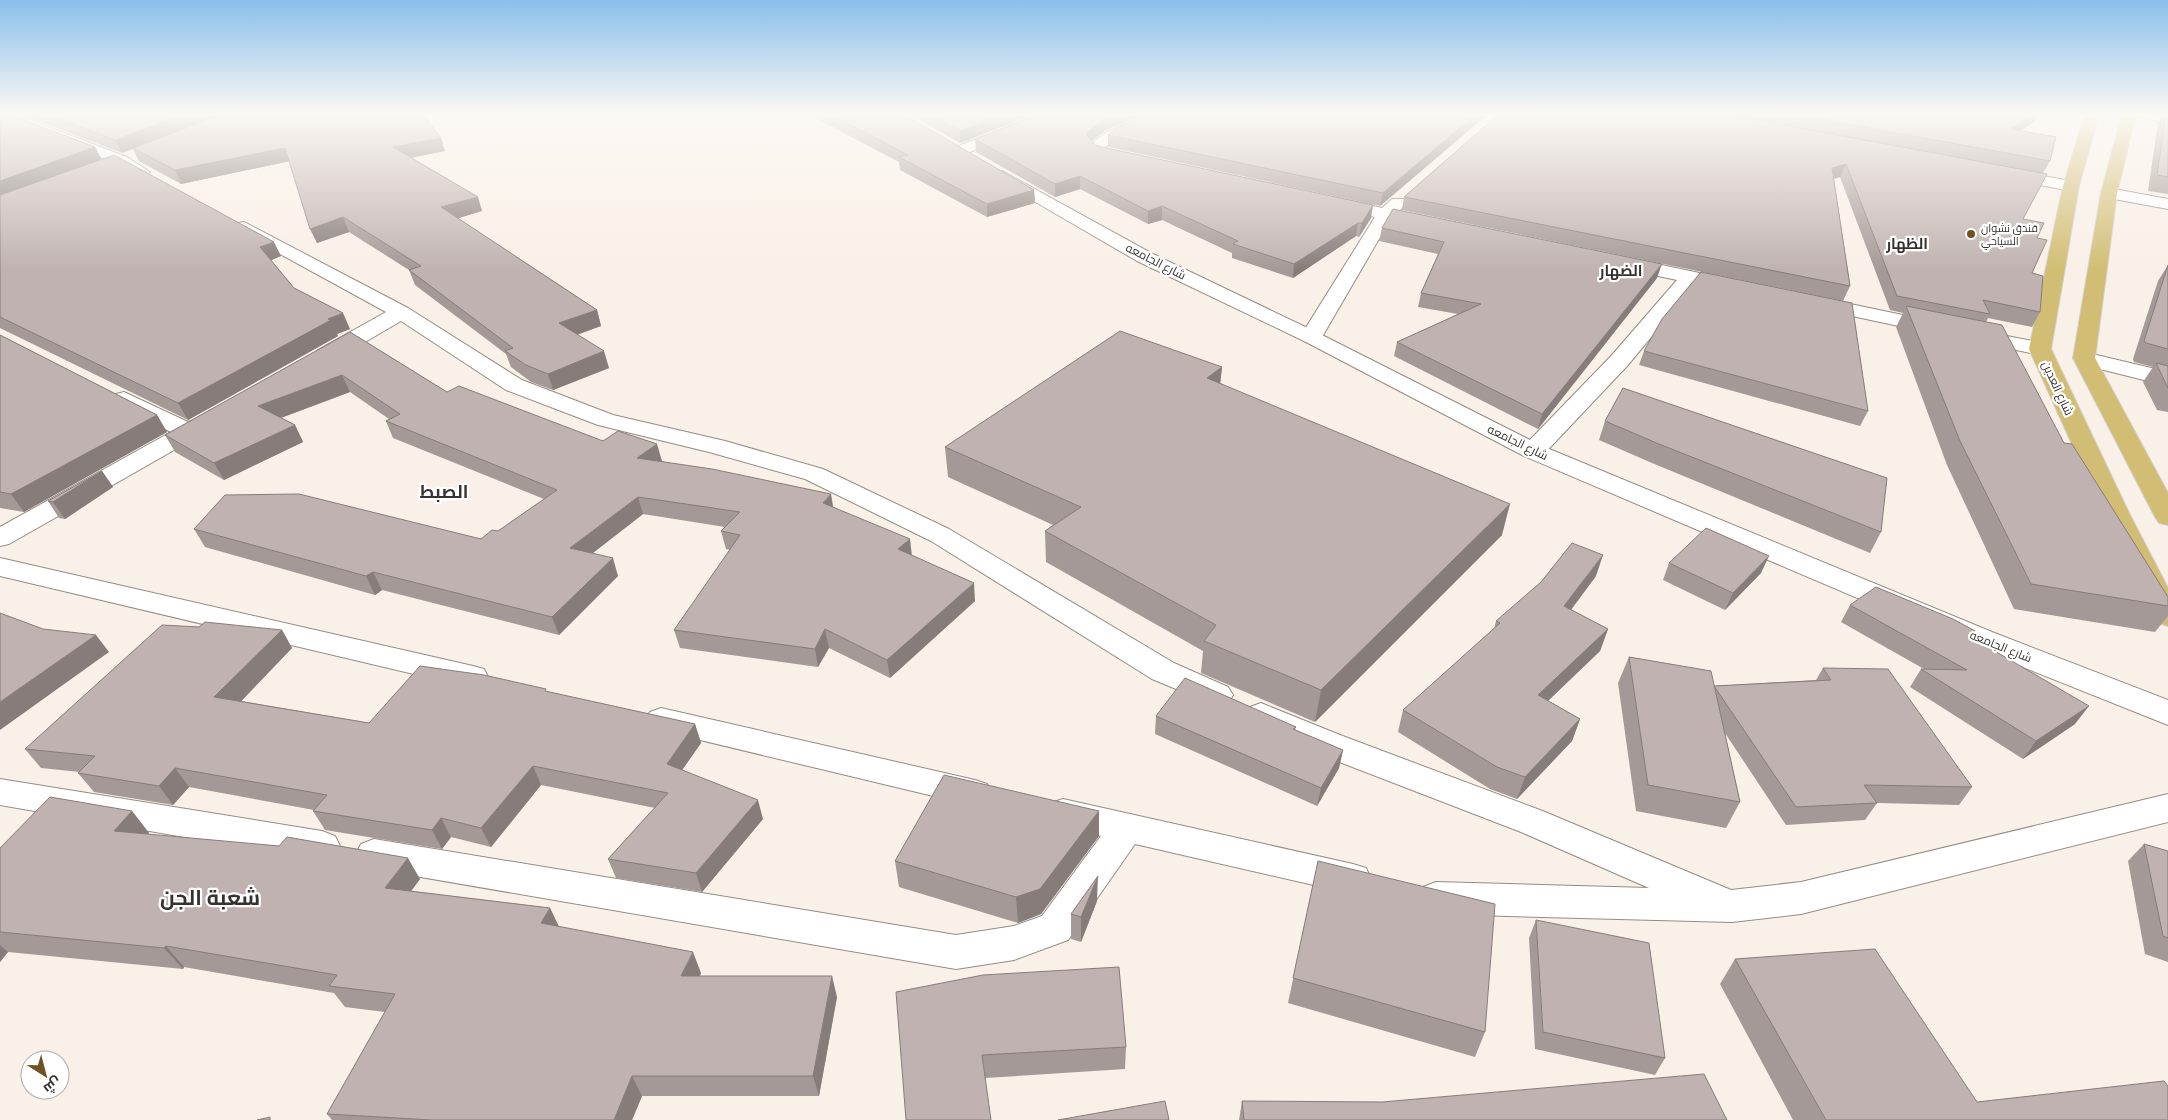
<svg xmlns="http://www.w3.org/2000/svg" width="2168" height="1120" font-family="Ubuntu,Cairo,sans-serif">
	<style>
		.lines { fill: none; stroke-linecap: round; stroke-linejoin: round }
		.minor-casing { stroke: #948c84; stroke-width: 2 }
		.tertiary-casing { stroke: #948c84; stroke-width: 2 }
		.primary-casing { stroke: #d3d2d1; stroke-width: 2 }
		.minor { fill: #fff; fill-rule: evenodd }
		.tertiary { fill: #fff; fill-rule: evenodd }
		.primary { fill: #d1bd73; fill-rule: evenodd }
		.wall { fill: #a49997 }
		.shaded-wall { fill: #867d7b }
		.building { fill: #bfb2b0; stroke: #867d7b }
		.poi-dot { fill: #6d5324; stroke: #fff; stroke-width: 2 }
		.labels { text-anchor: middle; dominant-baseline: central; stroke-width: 4.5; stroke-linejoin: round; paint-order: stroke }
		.far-poi-label { font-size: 11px; fill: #36322f; stroke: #fff; text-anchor: start }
		.street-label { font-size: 12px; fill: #36322f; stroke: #fff }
		.far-district-label { font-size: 15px; font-weight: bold; fill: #36322f; stroke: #fff }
		.district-label { font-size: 18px; font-weight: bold; fill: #36322f; stroke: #fff }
		.near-district-label { font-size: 21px; font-weight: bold; fill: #36322f; stroke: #fff }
	</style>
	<rect width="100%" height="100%" fill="#f9f0e7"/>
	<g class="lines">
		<g class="minor-casing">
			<g id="minor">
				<polygon points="0,114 14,114 127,157 150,172 142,177 115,163 0,119"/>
				<polygon points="1041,114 1062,114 1060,117 965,154 959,156 951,151 953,148"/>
				<polygon points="1148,114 1168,114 1117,138 1105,147 1107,149 1135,156 1137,159 1135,162 1129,164 1096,156 1088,146 1107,132"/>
				<polygon points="2137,114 2168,115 2168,123 2139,117"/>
				<polygon points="2005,169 2071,181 2077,182 2079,186 2077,190 2071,191 1999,177 1997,174 1999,171"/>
				<polygon points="2109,188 2168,199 2168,209 2103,197 2101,193 2103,189"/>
				<polygon points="1335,198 1382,208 1392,199 1404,199 1407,203 1398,212 1433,219 1436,223 1433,227 1427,228 1390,220 1322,337 1318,341 1311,343 1304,341 1300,337 1375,217 1329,207 1326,203 1329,199"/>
				<polygon points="244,222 408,308 522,380 613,415 725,441 823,469 949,529 1174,663 1228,687 1233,695 1228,703 1217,706 1152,679 931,541 805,479 709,452 598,425 506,390 401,321 334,360 326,361 318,360 315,355 318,350 386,312 238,231 235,227 238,223"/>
				<polygon points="1623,257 1733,280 1740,282 1743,286 1740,290 1733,292 1695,284 1628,365 1542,456 1533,458 1524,456 1521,451 1524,446 1612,355 1677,280 1616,267 1614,263 1616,259"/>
				<polygon points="1817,297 1936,322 1943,324 1946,328 1943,332 1936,334 1810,307 1807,303 1810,299"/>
				<polygon points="1976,330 2048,344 2051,349 2048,354 2040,355 1969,340 1965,336 1969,332"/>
				<polygon points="2084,352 2168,372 2168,386 2076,363 2073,358 2076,353"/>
				<polygon points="124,392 188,422 201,418 209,420 213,425 209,430 197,437 9,544 0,546 0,527 171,432 116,404 113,399 116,394"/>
				<polygon points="0,558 473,666 484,669 488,677 484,685 473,688 0,576"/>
				<polygon points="1261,703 1340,735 1545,812 1731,890 1801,882 2168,794 2168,822 1801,914 1732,922 1436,914 1423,909 1417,898 1423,887 1436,882 1649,888 1521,832 1316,753 1250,723 1245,715 1250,707"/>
				<polygon points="661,708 975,780 987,784 992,793 987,802 975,806 650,728 645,720 650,712"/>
				<polygon points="0,779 322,831 335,836 340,846 335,856 322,861 0,805"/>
				<polygon points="1063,799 1353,864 1366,868 1371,879 1366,890 1353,894 1135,844 1068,940 1014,960 956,969 374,869 361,864 356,854 361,844 374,839 956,935 1014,926 1042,916 1101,836 1051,823 1046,813 1051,803"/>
			</g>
		</g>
		<g class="tertiary-casing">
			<polygon id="tertiary" points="1002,171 1151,253 1318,333 1542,446 1992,632 2168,700 2168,725 1970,646 1524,456 1304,341 1137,261 996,179 994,176 996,173"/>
		</g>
		<g class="primary-casing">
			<g id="primary">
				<polygon points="2085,114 2099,114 2079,186 2051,349 2130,515 2168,588 2168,626 2158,623 2153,616 2104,515 2029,349 2063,186"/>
				<polygon points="2122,114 2136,114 2117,193 2095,358 2168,493 2168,525 2159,523 2155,517 2073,358 2101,193"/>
			</g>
		</g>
		<use href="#minor" class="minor"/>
		<use href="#tertiary" class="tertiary"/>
		<use href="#primary" class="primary"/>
	</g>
	<g class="wall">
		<polygon points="0,114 95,147 101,159 281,256 271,260 294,288 350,329 337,334 338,336 188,420 0,328"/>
		<polygon points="20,114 422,114 445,151 411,158 482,211 457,218 597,310 601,326 577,335 609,368 553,390 531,382 511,367 506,354 415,285 409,270 349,232 317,243 289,161 181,184 139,161 133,149 122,153"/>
		<polygon points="808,114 903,114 1034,190 1035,203 987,217 900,170 899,162"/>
		<polygon points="909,114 1035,114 960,143"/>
		<polygon points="1488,114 1380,206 1108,147 1108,135"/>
		<polygon points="1499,114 2038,114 2034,122 2021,131 2050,161 2043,173 2023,219 2037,238 2032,273 2040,312 2032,327 1988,318 1986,322 2064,443 2168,597 2168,616 2155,632 2014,609 1947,465 1896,327 1903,313 1890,310 1840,177 1834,179 1850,286 1843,301 1402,210 1404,197"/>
		<polygon points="2163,114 2168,114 2168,194 2148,191 2158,123"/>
		<polygon points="1106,130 1092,141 1095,145 1102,147 1371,218 1359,237 1356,236 1293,278 1232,258 1232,253 1162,220 1148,224 1080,189 1055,197 976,152 975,139"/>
		<polygon points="1382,228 1657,278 1538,429 1394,356 1397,342 1458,314 1418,307 1421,293 1438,254 1379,241"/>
		<polygon points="2168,265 2168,412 2157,410 2143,382 2153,367 2134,362 2133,359 2158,281"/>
		<polygon points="350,332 447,392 603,441 662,461 661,461 833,507 912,556 975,601 890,678 829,648 818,667 680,648 674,630 730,550 726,549 721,531 725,527 643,514 593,553 618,576 559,635 382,590 375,595 205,547 194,529 481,539 498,531 544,499 393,438 386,421 389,419 350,392 281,418 295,425 303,442 224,480 175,452 165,435"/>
		<polygon points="0,335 157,415 167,432 24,512 0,508"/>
		<polygon points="1644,351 1868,411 1860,426 1639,365"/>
		<polygon points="1222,367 1220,383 1502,535 1315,722 1201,673 1203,651 1046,562 1045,531 1053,525 948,477 945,447"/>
		<polygon points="1605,421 1881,532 1870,553 1652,463 1599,440"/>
		<polygon points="102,471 113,487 65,519 59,518 48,501"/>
		<polygon points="1669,563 1761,573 1725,610 1663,580"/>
		<polygon points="1596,576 1571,610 1608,629 1600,651 1548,701 1580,719 1572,741 1517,799 1490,789 1398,732 1403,710 1494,629 1496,621"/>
		<polygon points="1850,605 1971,637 2075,724 2023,759 1910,687 1921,669 1924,669 1841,622"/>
		<polygon points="199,627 282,630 292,648 241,701 369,723 548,692 695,724 701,743 682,770 763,819 702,892 616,878 608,859 655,808 541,785 491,847 451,837 442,849 325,830 313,811 314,810 189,787 173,805 94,792 78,773 80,772 41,768 25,749"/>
		<polygon points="1629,657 1714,686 1816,680 1823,668 1972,787 1959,805 1877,803 1865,820 1786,825 1725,733 1740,802 1726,828 1636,811 1618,683"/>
		<polygon points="1156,716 1296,727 1295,730 1343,750 1339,768 1317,806 1155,734"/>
		<polygon points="132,811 149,833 148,834 420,879 411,891 550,908 559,927 701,973 700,976 837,997 819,1096 642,1096 632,1120 332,1120 327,1114 385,1012 345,1007 334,993 184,967 183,969 8,952 0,962 0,848"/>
		<polygon points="1099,811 1099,836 1041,914 1018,923 899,887 895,861"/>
		<polygon points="2144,844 2168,851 2168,962 2145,954 2128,861"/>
		<polygon points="1318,861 1485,1032 1475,1057 1288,1003"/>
		<polygon points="1097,901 1081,942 1071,939 1071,914"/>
		<polygon points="1536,920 1665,1058 1655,1075 1535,1049 1529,938"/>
		<polygon points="1735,959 1977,1102 2168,1120 1793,1120 1720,984"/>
		<polygon points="896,992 1126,1047 1125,1069 985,1078"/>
		<polygon points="1242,1101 1727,1120 1239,1120"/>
	</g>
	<g class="shaded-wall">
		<polygon points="185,114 225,114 122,153 115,140"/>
		<polygon points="1004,114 1035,114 960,143 960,131"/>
		<polygon points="1116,114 1143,114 1106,130 1087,144 1087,132 1106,118"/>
		<polygon points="1476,114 1488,114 1380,206 1383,193"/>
		<polygon points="2034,114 2038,114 2034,122 2005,141 2011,129"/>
		<polygon points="441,138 445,151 397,160 393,147"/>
		<polygon points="95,147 102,160 0,198 0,181"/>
		<polygon points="285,148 291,161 181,184 175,170"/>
		<polygon points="1846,164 1840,177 1827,180 1832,168"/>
		<polygon points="1080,176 1080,189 1055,197 1055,184"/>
		<polygon points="1034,190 1035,203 987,217 987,204"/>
		<polygon points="478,197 482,211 446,222 441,207"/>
		<polygon points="1373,205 1371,218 1359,237 1362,223"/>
		<polygon points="1162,206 1162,220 1148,224 1148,211"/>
		<polygon points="343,217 349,232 317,243 310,229"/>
		<polygon points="1358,223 1356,236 1293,278 1294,264"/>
		<polygon points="274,242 281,256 267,262 260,247"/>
		<polygon points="1662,264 1657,278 1538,429 1542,414"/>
		<polygon points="597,310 601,326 564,339 559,323"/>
		<polygon points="343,313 350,329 337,334 338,336 188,420 178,403 328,319"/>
		<polygon points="604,351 609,368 553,390 548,374"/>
		<polygon points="1222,367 1219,395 1207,378"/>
		<polygon points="342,375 350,392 267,423 258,406"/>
		<polygon points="157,415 167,432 24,512 11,494"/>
		<polygon points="295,425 303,442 224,480 214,463"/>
		<polygon points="657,444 662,461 642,475 637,458"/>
		<polygon points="102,471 113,487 65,519 53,502"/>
		<polygon points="831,494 834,512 823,503"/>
		<polygon points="638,497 643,514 576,566 570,548"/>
		<polygon points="1510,504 1502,535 1315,722 1321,690"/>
		<polygon points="910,539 912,557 898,549"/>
		<polygon points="1603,555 1596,576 1557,628 1564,606"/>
		<polygon points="1769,556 1761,573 1725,610 1733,593"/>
		<polygon points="613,558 618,576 559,635 552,617"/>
		<polygon points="373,572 382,590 375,595 366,576"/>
		<polygon points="974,583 975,601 890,678 887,660"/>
		<polygon points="825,629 829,648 818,667 815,649"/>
		<polygon points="1608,629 1600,651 1531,717 1538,695"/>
		<polygon points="282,630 292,648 227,716 214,697"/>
		<polygon points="96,635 109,652 0,730 0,702"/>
		<polygon points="2089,706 2075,724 2023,759 2036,741"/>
		<polygon points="1580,719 1572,741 1517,799 1525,777"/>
		<polygon points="695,724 701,743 673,783 667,764"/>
		<polygon points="1343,750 1339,768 1317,806 1321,788"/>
		<polygon points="533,766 541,785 491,847 481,828"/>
		<polygon points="175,768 189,787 173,805 159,786"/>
		<polygon points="758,800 763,819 702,892 696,873"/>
		<polygon points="132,811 149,833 132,853 114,831"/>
		<polygon points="1099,811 1099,836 1041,914 1018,923 1016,897"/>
		<polygon points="441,818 451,837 442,849 432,830"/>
		<polygon points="408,858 420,879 398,909 385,888"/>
		<polygon points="1098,876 1097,901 1081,942 1081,917"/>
		<polygon points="550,908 560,929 541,923"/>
		<polygon points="0,945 8,952 0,962"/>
		<polygon points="166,946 184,967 183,969 164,948"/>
		<polygon points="693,952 701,973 689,997 681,976"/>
		<polygon points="832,976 837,997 819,1096 813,1076"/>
		<polygon points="632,1076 642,1096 632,1120 614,1120"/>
	</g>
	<g class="building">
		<polygon points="0,114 8,114 95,147 0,181"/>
		<polygon points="46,114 185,114 115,140"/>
		<polygon points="223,114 422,114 441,138 393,147 478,197 441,207 597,310 559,323 604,351 548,374 526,365 505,351 513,348 409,270 421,266 343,217 310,229 285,148 175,170 133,148"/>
		<polygon points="829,114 903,114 1034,190 987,204 899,157 908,155"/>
		<polygon points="929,114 1004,114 960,131"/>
		<polygon points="1041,114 1116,114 1106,118 1087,132 1087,135 1095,145 1102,147 1373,205 1362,223 1358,223 1294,264 1233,244 1238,241 1162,206 1148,211 1080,176 1055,184 975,139"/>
		<polygon points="1146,114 1476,114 1383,193 1108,135 1118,127"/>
		<polygon points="1499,114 1724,114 2047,174 2023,219 2044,223 2037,238 2047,240 2032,273 2043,276 2040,312 1983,300 1990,314 1897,296 1846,164 1832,168 1850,286 1404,197"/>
		<polygon points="1792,114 2034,114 2011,129 2056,137 2050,161"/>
		<polygon points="2166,114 2168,114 2168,177 2157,175"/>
		<polygon points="114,155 274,242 260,247 294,288 343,313 328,319 331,320 178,403 0,317 0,195"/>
		<polygon points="1393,209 1662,264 1542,414 1397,342 1481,304 1421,293 1444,242 1382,228"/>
		<polygon points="2168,265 2168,349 2146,343 2144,341"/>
		<polygon points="1701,272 1852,303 1868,411 1644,351 1662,319"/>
		<polygon points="1906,306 2002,325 2064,443 2072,444 2168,597 2168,606 2031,584 1960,441"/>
		<polygon points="1120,331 1222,367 1207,378 1510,504 1321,690 1204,641 1216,625 1045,531 1081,507 945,447"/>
		<polygon points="350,332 447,392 459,386 603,441 618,431 657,444 637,458 712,469 831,494 823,503 910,539 898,549 974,583 887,660 825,629 815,649 674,630 740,535 721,531 740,512 638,497 570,548 613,558 552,617 373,572 366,576 194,529 225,495 299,494 481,539 492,530 498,531 557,490 386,421 400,414 342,375 258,406 295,425 214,463 165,435"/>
		<polygon points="0,335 157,415 11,494 0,492"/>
		<polygon points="2156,363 2168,366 2168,388"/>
		<polygon points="1623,388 1887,478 1881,532 1659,444 1605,421"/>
		<polygon points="102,471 53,502 48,501"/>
		<polygon points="1706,528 1769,556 1733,593 1669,563"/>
		<polygon points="1572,543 1603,555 1564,606 1608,629 1538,695 1580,719 1525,777 1497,767 1403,710 1500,623 1496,621 1541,582"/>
		<polygon points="1876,587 1953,619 1975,631 1969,636 2089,706 2036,741 1921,669 1967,670 1850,605"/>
		<polygon points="0,613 43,629 96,635 0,702"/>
		<polygon points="205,622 282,630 214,697 369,723 420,666 484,675 546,689 545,691 695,724 667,764 758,800 696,873 608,859 668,793 533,766 481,828 441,818 432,830 313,811 327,795 175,768 159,786 78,773 95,756 25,749 162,625 199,627"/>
		<polygon points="1629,657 1711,671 1740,802 1648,785"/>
		<polygon points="1823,668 1888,669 1972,787 1864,785 1877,803 1796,807 1714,686 1831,680"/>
		<polygon points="1185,678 1296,727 1293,729 1343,750 1321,788 1156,716"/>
		<polygon points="944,775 1099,811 1040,889 1016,897 895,861"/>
		<polygon points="50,797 132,811 114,831 279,846 287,837 408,858 385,888 550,908 541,923 693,952 681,976 832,976 813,1076 632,1076 614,1120 432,1120 327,1114 395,994 329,986 337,975 166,946 164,948 0,932 0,848"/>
		<polygon points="2144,844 2168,851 2168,938 2163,936"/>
		<polygon points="1318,861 1495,904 1485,1032 1293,978"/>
		<polygon points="1098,876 1081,917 1071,914"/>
		<polygon points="1536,920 1649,943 1665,1058 1543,1032"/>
		<polygon points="1875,949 1977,1102 2164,1081 2168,1086 2168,1120 1826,1120 1735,959"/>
		<polygon points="1119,967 1126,1047 982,1055 991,1120 906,1120 896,992 983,975"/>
		<polygon points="1704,1074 1727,1120 1244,1120 1242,1101 1382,1102"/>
		<polygon points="1165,1101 1169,1120 1058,1120"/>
		<polygon points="270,1117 270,1120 257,1120"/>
	</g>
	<linearGradient id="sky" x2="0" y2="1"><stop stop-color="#89bfeb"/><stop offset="0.42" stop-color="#fcf8f4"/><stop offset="1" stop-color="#fcf8f4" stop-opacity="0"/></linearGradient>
	<rect width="2168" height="271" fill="url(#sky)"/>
	<circle class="poi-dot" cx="1971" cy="234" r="5"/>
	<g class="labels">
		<g class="far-poi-label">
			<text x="1981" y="228">فندق نشوان<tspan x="1981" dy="13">السياحي</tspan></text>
		</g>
		<g class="street-label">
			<text transform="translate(1156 261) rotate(27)">شارع الجامعه</text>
			<text transform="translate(2058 388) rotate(65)">شارع العدين</text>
			<text transform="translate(1518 442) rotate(26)">شارع الجامعه</text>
			<text transform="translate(2001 646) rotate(22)">شارع الجامعه</text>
		</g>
		<g class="far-district-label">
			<text x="1907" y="243">الظهار</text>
			<text x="1621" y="270">الضهار</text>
		</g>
		<g class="district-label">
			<text x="444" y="491">الصبط</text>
		</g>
		<g class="near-district-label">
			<text x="210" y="897">شعبة الجن</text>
		</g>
	</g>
	<g transform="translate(45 1075) rotate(144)"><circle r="24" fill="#ffffff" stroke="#afadac"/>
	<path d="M0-4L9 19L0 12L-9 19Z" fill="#6d5324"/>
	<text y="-8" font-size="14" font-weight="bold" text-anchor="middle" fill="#36322f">ش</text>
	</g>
</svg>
